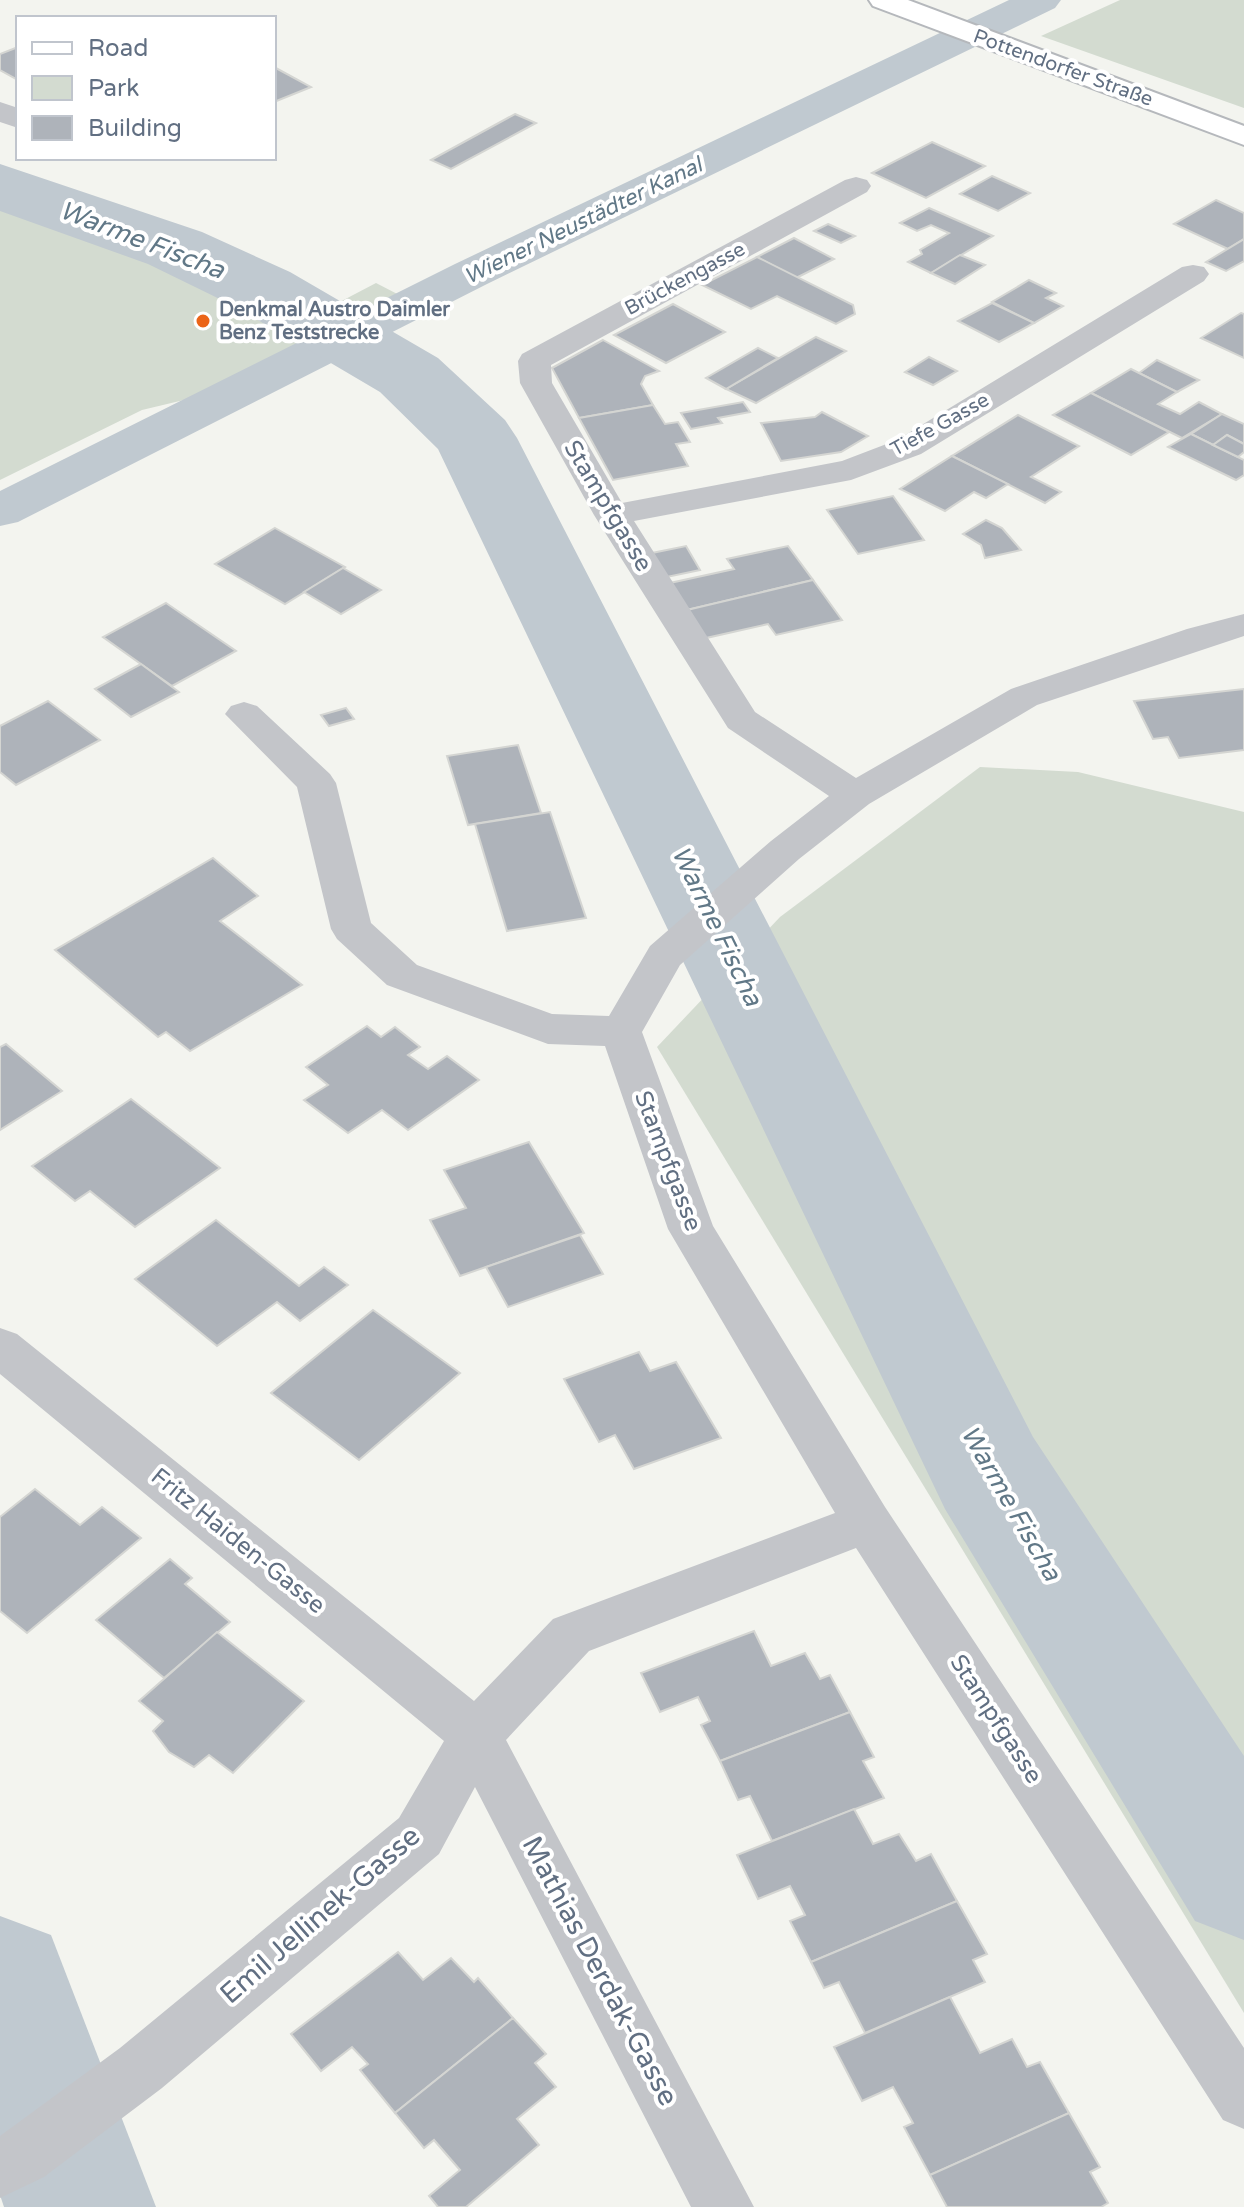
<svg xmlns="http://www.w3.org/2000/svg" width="1244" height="2207" font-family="'Varela Round',sans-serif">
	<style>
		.green { fill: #d3dbd0 }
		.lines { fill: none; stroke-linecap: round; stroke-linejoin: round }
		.canal { fill: #c0c9d0; fill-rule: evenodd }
		.river { fill: #c0c9d0; fill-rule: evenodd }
		.building { fill: #aeb3ba; stroke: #d4d5d2; stroke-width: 2 }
		.major-casing { stroke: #b5b8bc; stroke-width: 4 }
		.minor { fill: #c3c5c9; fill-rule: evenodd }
		.major { fill: #fff; fill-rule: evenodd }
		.poi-dot { fill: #eb6418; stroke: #fff; stroke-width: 3 }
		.labels { text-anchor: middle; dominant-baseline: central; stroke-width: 8; stroke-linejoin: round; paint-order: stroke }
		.far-street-label { font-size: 20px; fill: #616f82; stroke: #fff }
		.far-poi-label { font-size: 20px; font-weight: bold; fill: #616f82; stroke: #fff; text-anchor: start }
		.far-water-label { font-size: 22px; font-style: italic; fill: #617887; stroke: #fff }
		.street-label { font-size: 24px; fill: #616f82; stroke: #fff }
		.water-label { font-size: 26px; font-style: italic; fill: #617887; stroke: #fff }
		.near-street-label { font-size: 28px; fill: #616f82; stroke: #fff }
	</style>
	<rect width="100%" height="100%" fill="#f3f4ef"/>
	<g class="green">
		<polygon points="1120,0 1244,0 1244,108 1041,36"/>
		<polygon points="0,201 220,276 292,327 376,283 407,299 209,394 142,410 0,480"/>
		<polygon points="980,767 1078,772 1244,812 1244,2013 657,1047 780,917"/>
	</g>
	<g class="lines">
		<polygon class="canal" points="1009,0 1061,0 1055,8 487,284 18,522 0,526 0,491 455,264"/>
		<g class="river">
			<polygon points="0,164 202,232 290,272 438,358 505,420 517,438 1033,1437 1244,1756 1244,1940 1195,1921 945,1509 438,449 380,392 234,306 148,264 0,211"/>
			<polygon points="0,1916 51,1935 156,2207 4,2207 0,2195"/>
		</g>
	</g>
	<g class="building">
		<polygon points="18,47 18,80 0,70 0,54"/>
		<polygon points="274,67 311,87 274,102"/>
		<polygon points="515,114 536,123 451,169 431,160"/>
		<polygon points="932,142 985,166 926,198 872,173"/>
		<polygon points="992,176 1030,193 998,211 960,194"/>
		<polygon points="1216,200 1244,213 1244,239 1228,249 1174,224"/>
		<polygon points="929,208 993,236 931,273 908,262 922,254 920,250 949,233 931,225 917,231 900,223"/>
		<polygon points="828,224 855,236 841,243 814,231"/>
		<polygon points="794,238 834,259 796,278 757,257"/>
		<polygon points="1244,239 1244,261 1226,271 1206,262"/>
		<polygon points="960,255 985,265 955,284 931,273"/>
		<polygon points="757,257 853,305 855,314 836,324 777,296 751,309 702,285"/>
		<polygon points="1029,280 1056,293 1046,298 1063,306 1034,323 992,302"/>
		<polygon points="992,303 1034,323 999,342 958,321"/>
		<polygon points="673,304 725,332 666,363 614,335"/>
		<polygon points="1241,313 1244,314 1244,358 1201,338"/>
		<polygon points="816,337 846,351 756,403 726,389"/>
		<polygon points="603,340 659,371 645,376 641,384 653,405 579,418 552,368"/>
		<polygon points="758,348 778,358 726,389 706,378"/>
		<polygon points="929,357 957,371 933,385 905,372"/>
		<polygon points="1157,360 1199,380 1177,392 1139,373"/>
		<polygon points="1131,369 1177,392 1158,404 1180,414 1199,402 1222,414 1182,438 1091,393"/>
		<polygon points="1091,393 1169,432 1131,455 1053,415"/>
		<polygon points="743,402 750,412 718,418 722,423 691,429 681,413"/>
		<polygon points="653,405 665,424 678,422 690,442 676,444 688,466 613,480 579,418"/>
		<polygon points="822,412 868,436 841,452 781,461 761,423 815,417"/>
		<polygon points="1222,414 1244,424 1244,444 1227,435 1213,445 1191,434"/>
		<polygon points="1018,415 1079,446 1031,477 1061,492 1045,503 952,456"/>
		<polygon points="1191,434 1244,460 1244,475 1236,480 1168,447"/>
		<polygon points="1227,435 1244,444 1244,452 1238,457 1213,445"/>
		<polygon points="952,456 1008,484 986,498 974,492 945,511 900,489"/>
		<polygon points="893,496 924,540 858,554 827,510"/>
		<polygon points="986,520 1002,528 1021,550 985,558 981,545 963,534"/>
		<polygon points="275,528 345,567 285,604 215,564"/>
		<polygon points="686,546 700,570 667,577 652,553"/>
		<polygon points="788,546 813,580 687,610 670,583 734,569 727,559"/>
		<polygon points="343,568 381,590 341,614 304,592"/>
		<polygon points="813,580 842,620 776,635 768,624 706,638 687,610"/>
		<polygon points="166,603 236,651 172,686 103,637"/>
		<polygon points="141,664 179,692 131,717 95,689"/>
		<polygon points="1244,689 1244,750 1179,758 1168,737 1153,739 1134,701"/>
		<polygon points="48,701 100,740 16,785 0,772 0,726"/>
		<polygon points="346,708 354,719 329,726 321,715"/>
		<polygon points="518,745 541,813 468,825 447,756"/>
		<polygon points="550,812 586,918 507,931 475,824"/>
		<polygon points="213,858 258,896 220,921 302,985 190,1051 166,1032 158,1037 55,950"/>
		<polygon points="367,1026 381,1037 395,1027 420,1047 408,1055 428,1069 447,1056 479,1080 408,1130 382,1110 348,1133 304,1100 328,1085 306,1067"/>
		<polygon points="6,1044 62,1091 0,1130 0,1047"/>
		<polygon points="131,1099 220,1168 135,1227 90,1191 75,1201 32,1166"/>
		<polygon points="529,1142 584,1233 460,1276 430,1220 466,1208 444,1170"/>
		<polygon points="216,1220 299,1286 324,1267 348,1285 300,1321 277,1302 217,1346 135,1279"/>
		<polygon points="580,1235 603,1274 508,1307 486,1267"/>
		<polygon points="373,1310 460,1373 359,1460 271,1393"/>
		<polygon points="639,1352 650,1371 676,1362 721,1438 634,1469 615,1435 599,1442 564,1379"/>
		<polygon points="35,1489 80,1525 102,1507 141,1538 27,1633 0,1611 0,1517"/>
		<polygon points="170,1559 192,1578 185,1584 230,1622 164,1678 96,1620"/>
		<polygon points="754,1631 771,1666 805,1653 820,1679 830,1675 850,1712 720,1761 701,1725 710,1721 698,1697 660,1712 641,1673"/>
		<polygon points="217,1632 304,1701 233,1773 209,1755 194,1767 169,1752 153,1731 163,1721 139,1701"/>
		<polygon points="850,1712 874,1757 863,1761 884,1798 772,1841 750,1796 738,1800 720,1761"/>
		<polygon points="854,1809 873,1844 899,1834 916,1861 931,1854 957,1901 811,1962 790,1921 805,1915 790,1886 758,1899 737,1855"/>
		<polygon points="957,1901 987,1954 973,1960 985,1982 865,2033 839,1982 824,1988 811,1962"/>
		<polygon points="398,1952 423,1980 451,1958 474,1982 478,1978 513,2018 395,2113 360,2070 368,2064 352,2047 321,2071 291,2034"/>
		<polygon points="950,1997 980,2053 1012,2039 1027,2067 1040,2062 1069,2113 930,2175 904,2127 913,2123 893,2087 862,2101 834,2047"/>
		<polygon points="513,2018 546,2054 535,2063 556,2087 517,2119 539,2145 466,2207 438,2207 429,2196 460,2170 434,2140 424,2148 395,2113"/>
		<polygon points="1069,2113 1100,2167 1090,2172 1108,2203 1101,2207 947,2207 930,2175"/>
	</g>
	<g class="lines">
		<g class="major-casing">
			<polygon id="major" points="869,0 908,0 1244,126 1244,145 873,6"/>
		</g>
		<g class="minor">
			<polygon points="0,102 18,108 18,128 0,122"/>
			<polygon points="856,177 867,180 871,186 867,192 551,365 552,383 622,503 842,461 897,440 1182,267 1193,265 1204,267 1209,274 1204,281 921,454 851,480 634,521 755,712 856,778 1011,689 1187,629 1244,614 1244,636 1037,705 869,804 799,859 680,965 642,1032 713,1226 885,1507 1244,2048 1244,2129 1223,2120 856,1548 589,1651 506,1740 754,2207 691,2207 475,1787 439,1854 162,2088 44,2177 0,2198 0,2136 120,2048 399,1818 444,1741 0,1374 0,1328 17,1334 474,1701 553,1619 835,1513 668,1229 605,1046 548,1044 387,985 337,939 331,929 297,787 225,714 231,706 244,702 257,706 330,774 336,783 371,923 417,965 552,1014 609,1016 650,946 771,841 829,796 728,728 594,515 520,383 518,361 522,354 845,180"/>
		</g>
		<use href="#major" class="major"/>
	</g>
	<circle class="poi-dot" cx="203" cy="321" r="8"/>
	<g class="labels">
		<g class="far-street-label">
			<text transform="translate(1063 68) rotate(20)">Pottendorfer Straße</text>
			<text transform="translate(685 279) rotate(-28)">Brückengasse</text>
			<text transform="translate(940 425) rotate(-29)">Tiefe Gasse</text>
		</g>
		<g class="far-poi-label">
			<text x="219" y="310">Denkmal Austro Daimler<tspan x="219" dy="23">Benz Teststrecke</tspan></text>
		</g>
		<g class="far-water-label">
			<text transform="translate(583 221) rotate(-26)">Wiener Neustädter Kanal</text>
		</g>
		<g class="street-label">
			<text transform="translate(608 506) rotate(59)">Stampfgasse</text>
			<text transform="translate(668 1161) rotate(69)">Stampfgasse</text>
			<text transform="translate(238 1541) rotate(39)">Fritz Haiden-Gasse</text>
			<text transform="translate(996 1719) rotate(57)">Stampfgasse</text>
		</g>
		<g class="water-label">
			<text transform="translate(142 240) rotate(21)">Warme Fischa</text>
			<text transform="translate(717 926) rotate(64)">Warme Fischa</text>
			<text transform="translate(1011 1503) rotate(60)">Warme Fischa</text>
		</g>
		<g class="near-street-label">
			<text transform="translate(320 1915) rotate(-41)">Emil Jellinek-Gasse</text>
			<text transform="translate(600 1971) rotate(62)">Mathias Derdak-Gasse</text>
		</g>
	</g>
	<rect x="16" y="16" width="260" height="144" fill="#ffffff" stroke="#c0c5cd" stroke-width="2"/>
	<rect x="32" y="42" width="40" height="12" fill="#ffffff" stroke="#c0c5cd" stroke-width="2"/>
	<text x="88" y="56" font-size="24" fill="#616f82">Road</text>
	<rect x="32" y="76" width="40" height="24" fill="#d3dbd0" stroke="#c0c5cd" stroke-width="2"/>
	<text x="88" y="96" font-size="24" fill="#616f82">Park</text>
	<rect x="32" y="116" width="40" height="24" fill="#aeb3ba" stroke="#c0c5cd" stroke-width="2"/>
	<text x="88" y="136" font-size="24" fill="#616f82">Building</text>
</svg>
